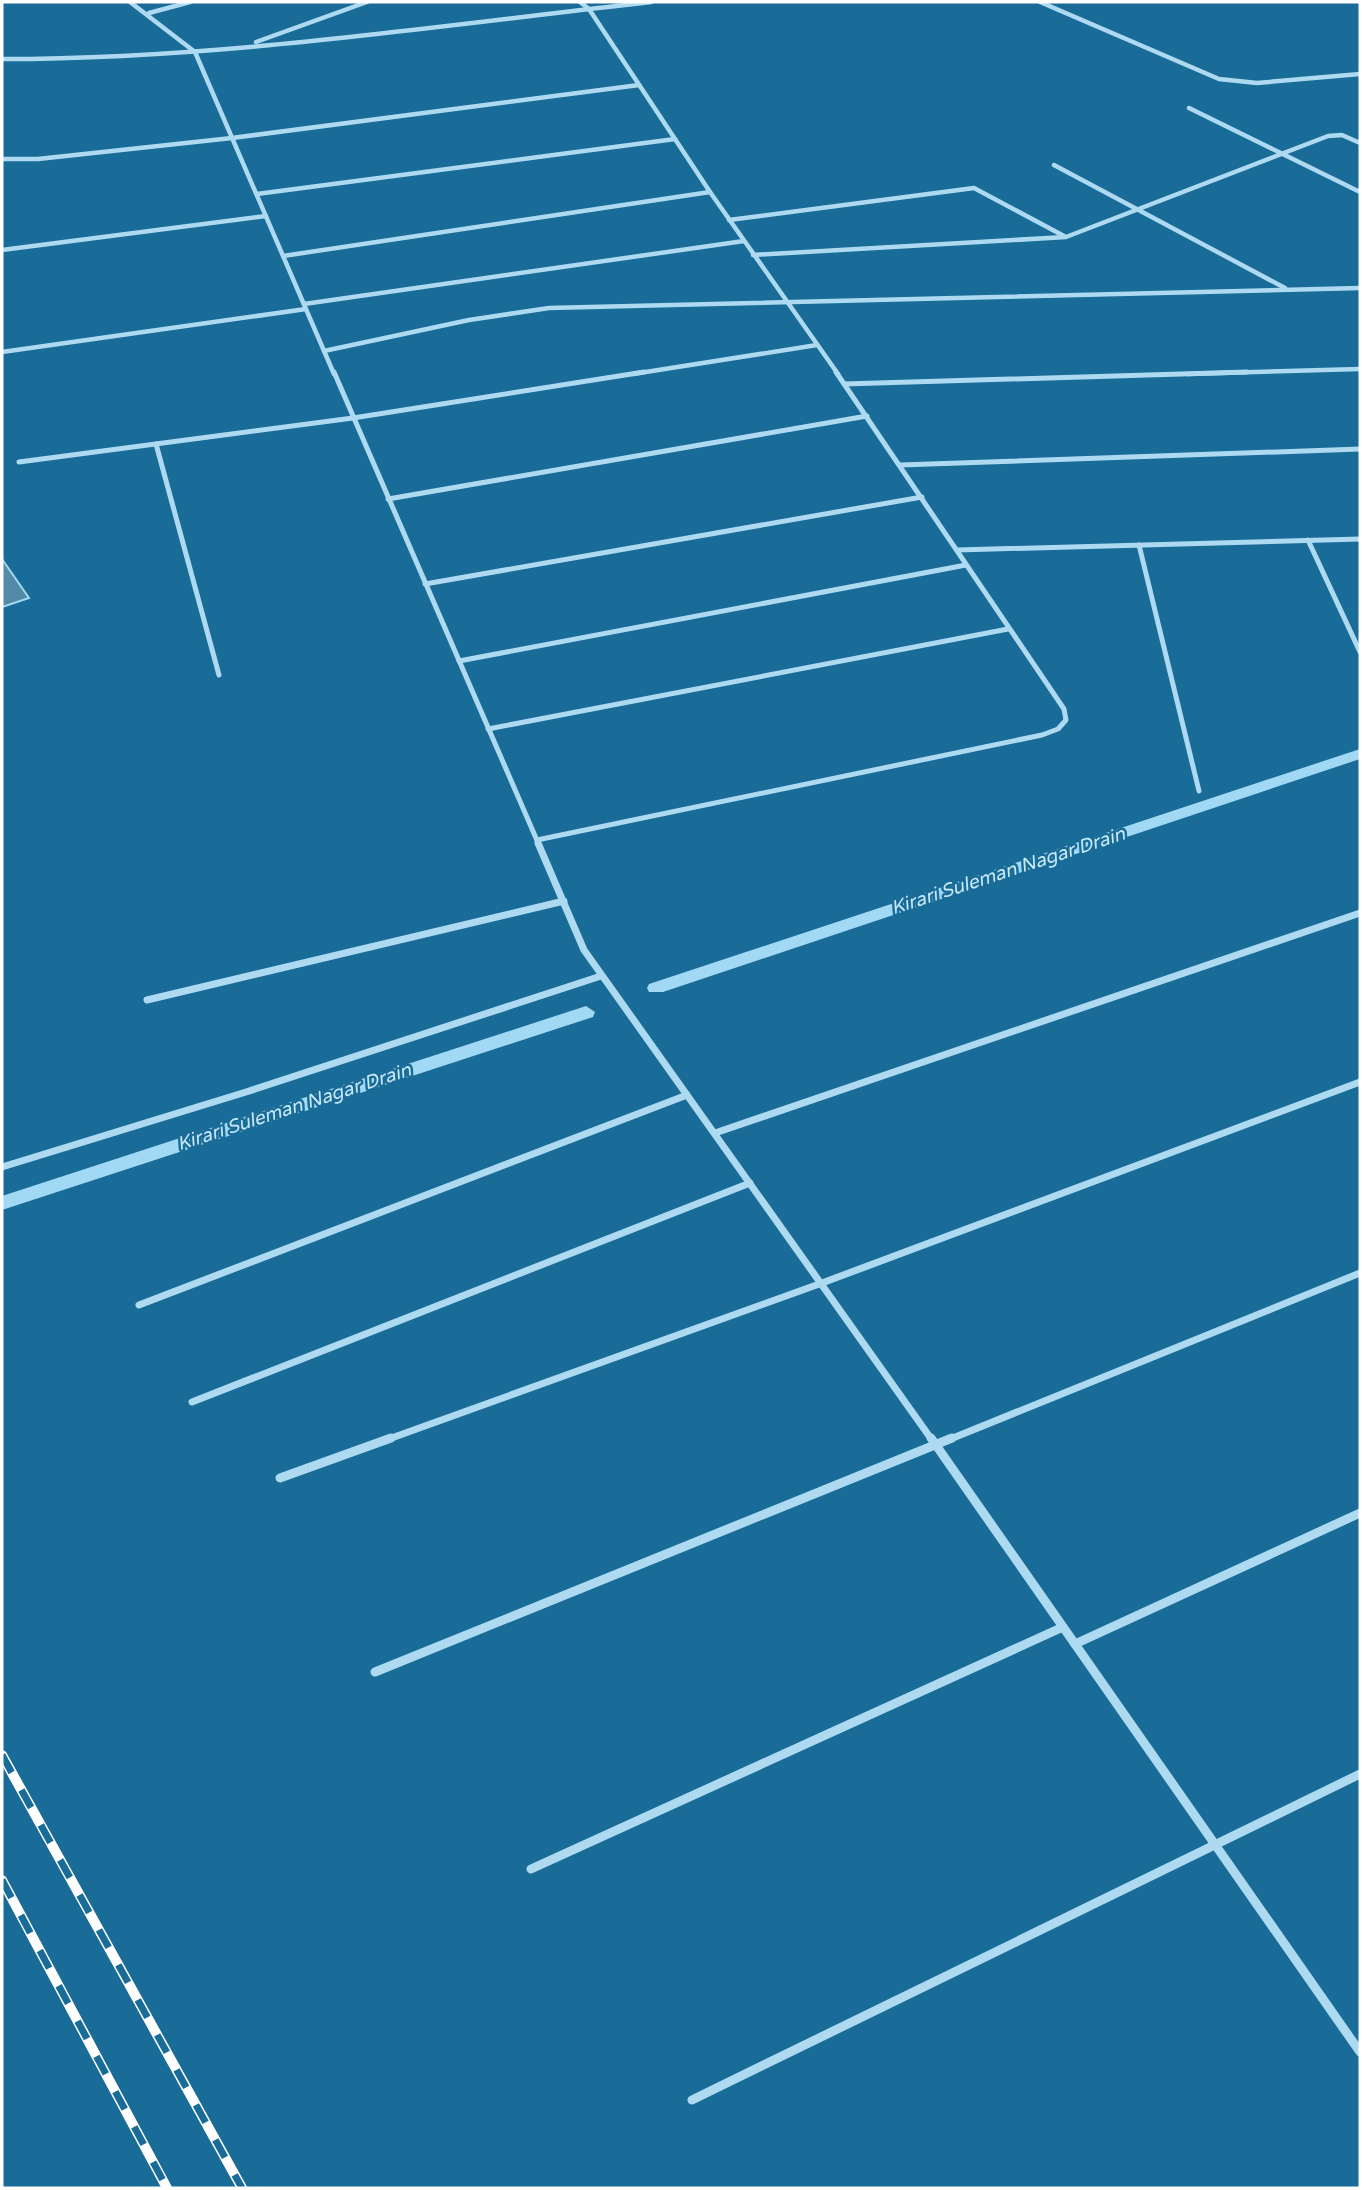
<svg xmlns="http://www.w3.org/2000/svg" width="1362" height="2190" font-family="'Varela Round',sans-serif">
	<style>
		.water { fill: #528aa7; stroke: #a1d8f3; stroke-width: 2 }
		.lines { fill: none; stroke-linecap: round; stroke-linejoin: round }
		.stream { fill: #a1d8f3; fill-rule: evenodd }
		.street-far3 { stroke: #aedaf1; stroke-width: 4.5 }
		.street-far2 { stroke: #aedaf1; stroke-width: 5 }
		.street-far1 { stroke: #aedaf1; stroke-width: 7 }
		.street { stroke: #aedaf1; stroke-width: 9 }
		.rail-casing { stroke: #fff; stroke-width: 10 }
		.rail { stroke: #196b98; stroke-width: 7; stroke-dasharray: 20; stroke-linecap: butt }
		.labels { text-anchor: middle; dominant-baseline: central; stroke-width: 5; stroke-linejoin: round; paint-order: stroke }
		.water-label { font-size: 19px; font-style: italic; fill: #c8e9f9; stroke: #196b98 }
	</style>
	<rect width="100%" height="100%" fill="#196b98"/>
	<polygon class="water" points="2,559 29,598 2,607"/>
	<g class="lines">
		<g class="stream">
			<polygon points="1360,749 1360,759 663,992 649,992 647,988 649,984"/>
			<polygon points="586,1006 595,1012 593,1017 2,1210 2,1196"/>
		</g>
		<g class="street-far3">
			<polyline points="130,2 195,52 334,374"/>
			<polyline points="580,2 589,9 710,192 838,374"/>
			<polyline points="1040,2 1219,79 1257,83 1360,74"/>
			<polyline points="149,13 190,2"/>
			<polyline points="256,42 367,2"/>
			<path d="M2,59C219,59 435,26 651,2"/>
			<polyline points="1189,108 1360,192"/>
			<polyline points="2,159 38,159 232,138 639,85"/>
			<polyline points="1054,165 1285,288"/>
			<polyline points="257,194 675,139"/>
			<polyline points="729,220 974,188 1064,236"/>
			<polyline points="2,250 266,216"/>
			<polyline points="753,255 1066,237 1328,136 1342,135 1360,143"/>
			<polyline points="283,256 710,192"/>
			<polyline points="304,304 744,241"/>
			<polyline points="324,351 469,320 549,308 1360,288"/>
			<polyline points="2,352 306,309"/>
			<polyline points="633,374 817,345"/>
			<polyline points="1187,374 1360,369"/>
		</g>
		<g class="street-far2">
			<polyline points="334,372 539,845"/>
			<polyline points="844,384 1247,372"/>
			<polyline points="156,444 219,675"/>
			<polyline points="19,462 353,418 644,372"/>
			<polyline points="900,465 1360,449"/>
			<polyline points="388,499 867,416"/>
			<polyline points="1308,540 1360,652"/>
			<polyline points="1139,545 1199,791"/>
			<polyline points="957,550 1360,539"/>
			<polyline points="425,584 922,497"/>
			<polyline points="459,661 966,565"/>
			<polyline points="488,729 1008,629"/>
			<polyline points="537,840 1042,735 1058,729 1066,720 1064,709 836,372"/>
		</g>
		<g class="street-far1">
			<polyline points="538,843 584,950 932,1440"/>
			<polyline points="147,1000 564,901"/>
			<polyline points="715,1133 1360,913"/>
			<polyline points="2,1167 246,1092 601,976"/>
			<polyline points="139,1305 687,1095"/>
			<polyline points="192,1402 750,1183"/>
			<polyline points="386,1440 822,1283 1360,1082"/>
			<polyline points="948,1440 1360,1273"/>
		</g>
		<g class="street">
			<polyline points="931,1438 1360,2052"/>
			<polyline points="280,1478 391,1438"/>
			<polyline points="1075,1644 1360,1513"/>
			<polyline points="375,1672 952,1438"/>
			<polyline points="531,1869 1063,1627"/>
			<polyline points="692,2100 1360,1774"/>
		</g>
		<g class="rail-casing">
			<g id="rail">
				<polyline points="2,1755 242,2188"/>
				<polyline points="2,1880 167,2188"/>
			</g>
		</g>
		<use href="#rail" class="rail"/>
	</g>
	<g class="labels">
		<g class="water-label">
			<text transform="translate(1008 871) rotate(-18)">Kirari Suleman Nagar Drain</text>
			<text transform="translate(294 1107) rotate(-18)">Kirari Suleman Nagar Drain</text>
		</g>
	</g>
	<rect width="1362" height="2190" fill="none" stroke="#ffffff" stroke-width="7"/>
</svg>
